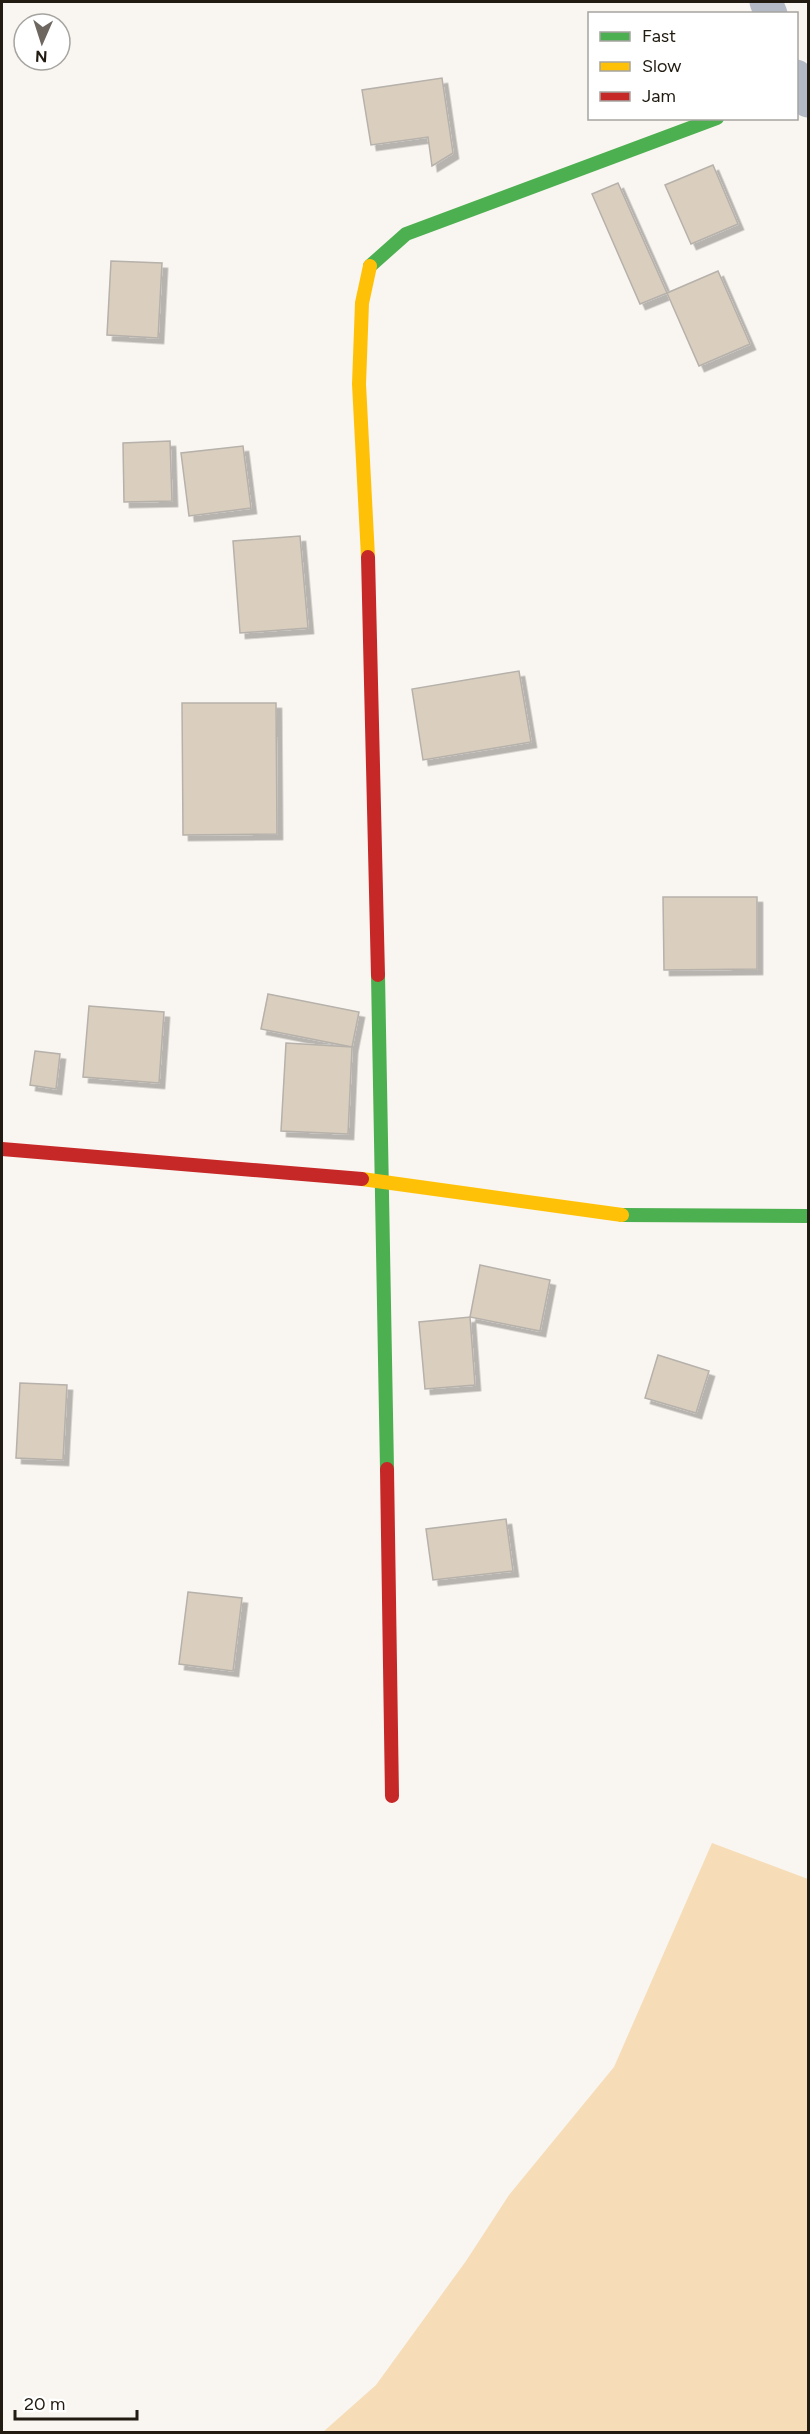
<svg xmlns="http://www.w3.org/2000/svg" width="810" height="2434" font-family="Figtree,sans-serif">
	<style>
		.green { fill: #f6ddb7 }
		.building { fill: #dacfbe; stroke: #b6b1ab; stroke-width: 1.5; filter: url(#shadow) }
		.lines { fill: none; stroke-linecap: round; stroke-linejoin: round }
		.street { stroke: #b4bac5; stroke-width: 33 }
		.fast { stroke: #4caf50; stroke-width: 14 }
		.slow { stroke: #ffc107; stroke-width: 14 }
		.jam { stroke: #c62828; stroke-width: 14 }
	</style>
	<defs>
		<filter id="shadow"><feDropShadow dx="5.5" dy="5.5" stdDeviation="0" flood-color="#0004"/></filter>
	</defs>
	<rect width="100%" height="100%" fill="#f9f5f0"/>
	<polygon class="green" points="712,1843 808,1879 808,2432 323,2432 376,2385 466,2261 509,2195 614,2067"/>
	<g class="building">
		<polygon points="442,78 453,153 432,166 428,137 371,145 362,90"/>
		<polygon points="713,165 738,224 691,244 665,185"/>
		<polygon points="618,183 667,293 640,304 592,194"/>
		<polygon points="111,261 162,263 158,338 107,335"/>
		<polygon points="718,271 750,344 699,366 667,293"/>
		<polygon points="170,441 172,501 124,502 123,443"/>
		<polygon points="243,446 251,508 189,516 181,453"/>
		<polygon points="300,536 308,628 240,633 233,541"/>
		<polygon points="519,671 531,742 423,760 412,689"/>
		<polygon points="182,703 276,703 277,834 183,835"/>
		<polygon points="663,897 757,897 757,969 664,970"/>
		<polygon points="268,994 359,1012 352,1047 261,1029"/>
		<polygon points="89,1006 164,1012 159,1083 83,1077"/>
		<polygon points="286,1043 352,1047 348,1134 281,1131"/>
		<polygon points="35,1051 60,1054 56,1089 30,1085"/>
		<polygon points="480,1265 550,1280 540,1331 470,1317"/>
		<polygon points="470,1317 475,1385 425,1389 419,1322"/>
		<polygon points="658,1355 709,1371 696,1413 645,1398"/>
		<polygon points="20,1383 67,1385 63,1460 16,1458"/>
		<polygon points="506,1519 513,1571 433,1580 426,1529"/>
		<polygon points="188,1592 242,1598 233,1671 179,1664"/>
	</g>
	<g class="lines">
		<g class="street">
			<polyline points="766,2 771,14"/>
			<polyline points="796,76 808,101"/>
		</g>
		<g class="fast">
			<polyline points="370,266 406,234 717,118"/>
			<polyline points="378,975 387,1469"/>
			<polyline points="622,1215 808,1216"/>
		</g>
		<g class="slow">
			<polyline points="368,557 359,384 362,303 370,266"/>
			<polyline points="362,1179 622,1215"/>
		</g>
		<g class="jam">
			<polyline points="368,557 378,975"/>
			<polyline points="2,1149 362,1179"/>
			<polyline points="387,1469 392,1796"/>
		</g>
	</g>
	<rect width="810" height="2434" fill="none" stroke="#211b11" stroke-width="6"/>
	<rect x="588" y="12" width="210" height="108" fill="#ffffff" stroke="#a6a4a0" stroke-width="1.5"/>
	<rect x="600" y="32" width="30" height="9" fill="#4caf50" stroke="#a6a4a0" stroke-width="1.5"/>
	<text x="642" y="42" font-size="18" fill="#211b11">Fast</text>
	<rect x="600" y="62" width="30" height="9" fill="#ffc107" stroke="#a6a4a0" stroke-width="1.5"/>
	<text x="642" y="72" font-size="18" fill="#211b11">Slow</text>
	<rect x="600" y="92" width="30" height="9" fill="#c62828" stroke="#a6a4a0" stroke-width="1.5"/>
	<text x="642" y="102" font-size="18" fill="#211b11">Jam</text>
	<g transform="translate(42 42) rotate(183)"><circle r="28" fill="#ffffff" stroke="#a6a4a0" stroke-width="1.5"/>
	<path d="M0-4.5L10 22L0 15L-10 22Z" fill="#6d675f"/>
	<text y="-9" font-size="16" font-weight="bold" text-anchor="middle" fill="#211b11">N</text>
	</g>
	<path d="M15 2410v9h122v-9" fill="none" stroke="#211b11" stroke-width="3"/>
	<text x="24" y="2410" font-size="18" fill="#211b11" stroke="#ffffff" stroke-width="4.5" paint-order="stroke">20 m</text>
</svg>
